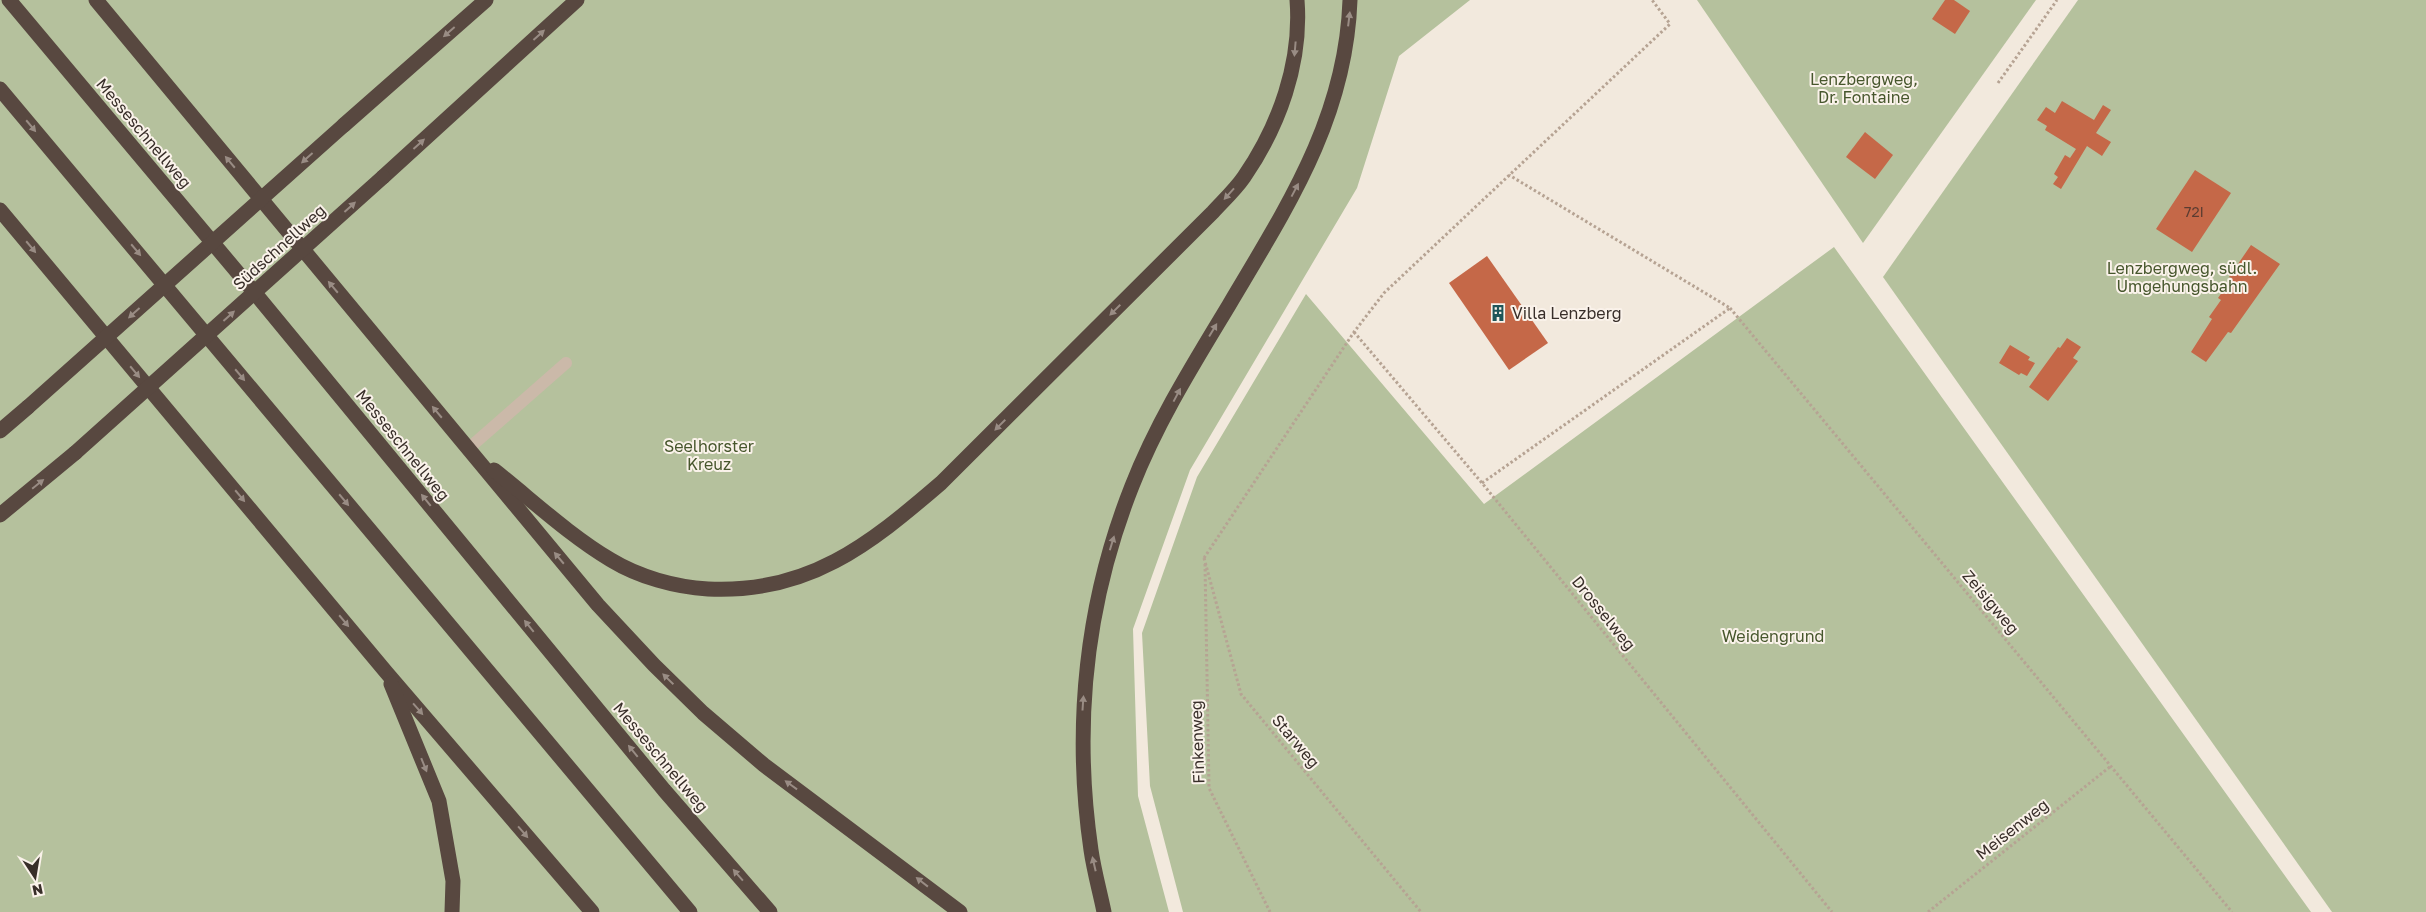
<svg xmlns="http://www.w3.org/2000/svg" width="2426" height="912" font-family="'Golos Text',sans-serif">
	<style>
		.green { fill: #b5c19d }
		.building { fill: #c56848 }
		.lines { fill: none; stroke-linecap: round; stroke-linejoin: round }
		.path { stroke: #b6a393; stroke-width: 3; stroke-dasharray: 2.5 2.5; stroke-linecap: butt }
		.minor { stroke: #cbb9a9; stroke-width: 12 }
		.highway { stroke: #584840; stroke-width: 15 }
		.highway-bridge { stroke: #584840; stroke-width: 15 }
		.oneway { fill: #998c84 }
		.labels { text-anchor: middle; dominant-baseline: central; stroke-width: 4; stroke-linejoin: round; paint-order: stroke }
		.number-label { font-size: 14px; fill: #5b3c31 }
		.park-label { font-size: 16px; fill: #46562c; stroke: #faf2ea }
		.street-label { font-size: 16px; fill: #382e29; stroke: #faf2ea }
		.poi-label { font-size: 16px; fill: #382e29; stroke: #faf2ea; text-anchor: start }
	</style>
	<rect width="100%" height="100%" fill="#f2e9dd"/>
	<g class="green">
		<polygon points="0,0 1470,0 1399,56 1357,188 1190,470 1133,629 1138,796 1169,912 0,912"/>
		<polygon points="1697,0 2036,0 1863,243"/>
		<polygon points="2078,0 2426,0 2426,912 2332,912 1883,277"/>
		<polygon points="1834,247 2311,912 1183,912 1150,786 1142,633 1197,477 1306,294 1484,504"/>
	</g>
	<g class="building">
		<polygon points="1945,0 1954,0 1970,11 1955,34 1932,19"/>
		<polygon points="2062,101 2094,120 2103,105 2111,110 2096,133 2111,142 2102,156 2087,146 2061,189 2053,184 2058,177 2054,174 2065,155 2070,158 2076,149 2045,130 2047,126 2037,120 2046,107 2055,113"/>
		<polygon points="1865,132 1893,155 1875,179 1846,157"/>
		<polygon points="2195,170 2231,193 2192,252 2156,229"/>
		<polygon points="2251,245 2280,264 2231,333 2228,332 2206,362 2191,352 2212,319 2209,317 2221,300 2218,298 2232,278 2229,277"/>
		<polygon points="1487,256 1548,343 1509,370 1449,283"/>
		<polygon points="2067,338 2081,347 2073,358 2078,361 2048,401 2029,387 2058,347 2060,348"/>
		<polygon points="2010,345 2030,357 2028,360 2035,363 2027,376 2021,373 2019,375 1999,363"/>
	</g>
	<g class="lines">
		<g class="path">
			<polyline points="1998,83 2057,0"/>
			<polyline points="1730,308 2232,912"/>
			<polyline points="1354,332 1482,483 1832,912"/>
			<polyline points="1482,483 1730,308 1509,175"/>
			<polyline points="1204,558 1354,332 1384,293 1670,24 1652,0"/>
			<polyline points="1204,558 1241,694 1421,912"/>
			<polyline points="1205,564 1209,788 1270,912"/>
			<polyline points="1928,912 2111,766"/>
		</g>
		<polyline class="minor" points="468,449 566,363"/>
		<g class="highway">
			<polyline points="9,0 259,298 664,790 770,912"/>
			<polyline points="96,0 598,605 654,665 703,713 764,765 960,912"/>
			<polyline points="0,89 690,912"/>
			<polyline points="344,125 486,0"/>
			<polyline points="383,177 577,0"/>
			<polyline points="0,210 386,672 592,912"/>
			<polyline points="0,431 28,407"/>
			<path d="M494,470C532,500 569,535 611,560C639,577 675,587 708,589C808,594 869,545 941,483L1213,212C1223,201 1235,190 1244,177C1279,126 1302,63 1297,0"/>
			<polyline points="0,515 75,453"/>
			<polyline points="391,684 439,801 453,881 452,912"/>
			<path d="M1104,912C1100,892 1094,871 1091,850C1073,726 1086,602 1132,486C1157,422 1194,363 1229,305C1287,207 1346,118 1350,0"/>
		</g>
		<g class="highway-bridge">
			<polyline points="28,407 344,125"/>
			<polyline points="75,453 383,177"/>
		</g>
	</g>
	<defs><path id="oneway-solid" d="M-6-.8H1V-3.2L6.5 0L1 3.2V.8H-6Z" transform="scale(1.25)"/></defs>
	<g class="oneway">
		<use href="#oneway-solid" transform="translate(1349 19) rotate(-83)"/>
		<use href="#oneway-solid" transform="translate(449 32) rotate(139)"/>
		<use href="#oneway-solid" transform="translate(539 35) rotate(-42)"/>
		<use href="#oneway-solid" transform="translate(1295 49) rotate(95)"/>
		<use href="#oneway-solid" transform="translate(31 126) rotate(50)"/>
		<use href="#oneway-solid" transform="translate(419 144) rotate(-42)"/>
		<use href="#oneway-solid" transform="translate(307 158) rotate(138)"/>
		<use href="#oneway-solid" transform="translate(230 162) rotate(-130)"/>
		<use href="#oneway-solid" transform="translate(1295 190) rotate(-62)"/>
		<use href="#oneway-solid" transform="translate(1229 194) rotate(132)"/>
		<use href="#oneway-solid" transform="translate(350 207) rotate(-42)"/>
		<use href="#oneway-solid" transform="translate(31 247) rotate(50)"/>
		<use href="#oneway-solid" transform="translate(136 250) rotate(50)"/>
		<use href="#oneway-solid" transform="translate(333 287) rotate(-130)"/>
		<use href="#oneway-solid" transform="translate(1115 310) rotate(135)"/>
		<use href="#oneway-solid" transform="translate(134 313) rotate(138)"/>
		<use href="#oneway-solid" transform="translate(229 316) rotate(-42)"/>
		<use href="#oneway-solid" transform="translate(1213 330) rotate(-59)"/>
		<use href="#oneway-solid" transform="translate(135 372) rotate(50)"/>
		<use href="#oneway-solid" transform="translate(240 375) rotate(50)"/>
		<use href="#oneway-solid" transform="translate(1177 395) rotate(-62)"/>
		<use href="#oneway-solid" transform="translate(437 412) rotate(-130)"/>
		<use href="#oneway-solid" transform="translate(1000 425) rotate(135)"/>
		<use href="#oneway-solid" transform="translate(38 484) rotate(-39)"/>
		<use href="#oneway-solid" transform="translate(240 496) rotate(50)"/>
		<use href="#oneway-solid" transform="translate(344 500) rotate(50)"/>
		<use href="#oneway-solid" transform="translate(426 500) rotate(-129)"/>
		<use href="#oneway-solid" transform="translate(1112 543) rotate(-73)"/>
		<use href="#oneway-solid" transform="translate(559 558) rotate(-130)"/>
		<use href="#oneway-solid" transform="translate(344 621) rotate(50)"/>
		<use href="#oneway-solid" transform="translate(529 626) rotate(-129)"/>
		<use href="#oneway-solid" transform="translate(668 679) rotate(-136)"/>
		<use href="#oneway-solid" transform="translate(1083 703) rotate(-86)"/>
		<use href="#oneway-solid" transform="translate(418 709) rotate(49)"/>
		<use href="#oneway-solid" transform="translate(633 751) rotate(-129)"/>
		<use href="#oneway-solid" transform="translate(424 765) rotate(68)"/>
		<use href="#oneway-solid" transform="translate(791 785) rotate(-144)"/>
		<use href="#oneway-solid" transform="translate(523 832) rotate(49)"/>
		<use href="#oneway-solid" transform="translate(1094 864) rotate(-103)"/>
		<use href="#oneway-solid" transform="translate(738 875) rotate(-131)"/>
		<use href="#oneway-solid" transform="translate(922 882) rotate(-142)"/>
	</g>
	<defs>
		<g id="building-bare" transform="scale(1.35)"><path d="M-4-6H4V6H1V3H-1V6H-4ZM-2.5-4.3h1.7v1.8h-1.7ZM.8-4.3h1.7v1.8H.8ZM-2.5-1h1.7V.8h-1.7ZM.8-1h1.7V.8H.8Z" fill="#1e5559" stroke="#faf2ea" stroke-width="2.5" paint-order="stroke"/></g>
	</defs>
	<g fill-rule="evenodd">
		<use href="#building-bare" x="1498" y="313"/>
	</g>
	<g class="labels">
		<g class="number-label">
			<text x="2194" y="211">72I</text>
		</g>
		<g class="park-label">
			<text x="1864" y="79">Lenzbergweg,<tspan x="1864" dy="18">Dr. Fontaine</tspan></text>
			<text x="2182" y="268">Lenzbergweg, südl.<tspan x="2182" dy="18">Umgehungsbahn</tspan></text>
			<text x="709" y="446">Seelhorster<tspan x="709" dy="18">Kreuz</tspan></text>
			<text x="1773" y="636">Weidengrund</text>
		</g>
		<g class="street-label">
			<text transform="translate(144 133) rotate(50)">Messeschnellweg</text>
			<text transform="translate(279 247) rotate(-42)">Südschnellweg</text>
			<text transform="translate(403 445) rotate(51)">Messeschnellweg</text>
			<text transform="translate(1991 602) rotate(50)">Zeisigweg</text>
			<text transform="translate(1604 613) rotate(51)">Drosselweg</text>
			<text transform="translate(1296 741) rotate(50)">Starweg</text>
			<text transform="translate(1197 742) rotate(-92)">Finkenweg</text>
			<text transform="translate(661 757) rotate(50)">Messeschnellweg</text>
			<text transform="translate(2012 829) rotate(-38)">Meisenweg</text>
		</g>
		<g class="poi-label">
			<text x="1512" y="313">Villa Lenzberg</text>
		</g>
	</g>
	<g transform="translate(35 877) rotate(168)" stroke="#faf2ea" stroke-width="4" paint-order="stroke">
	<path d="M0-4L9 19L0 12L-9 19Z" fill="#382e29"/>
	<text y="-8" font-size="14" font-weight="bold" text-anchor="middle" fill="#382e29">N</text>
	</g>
</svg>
